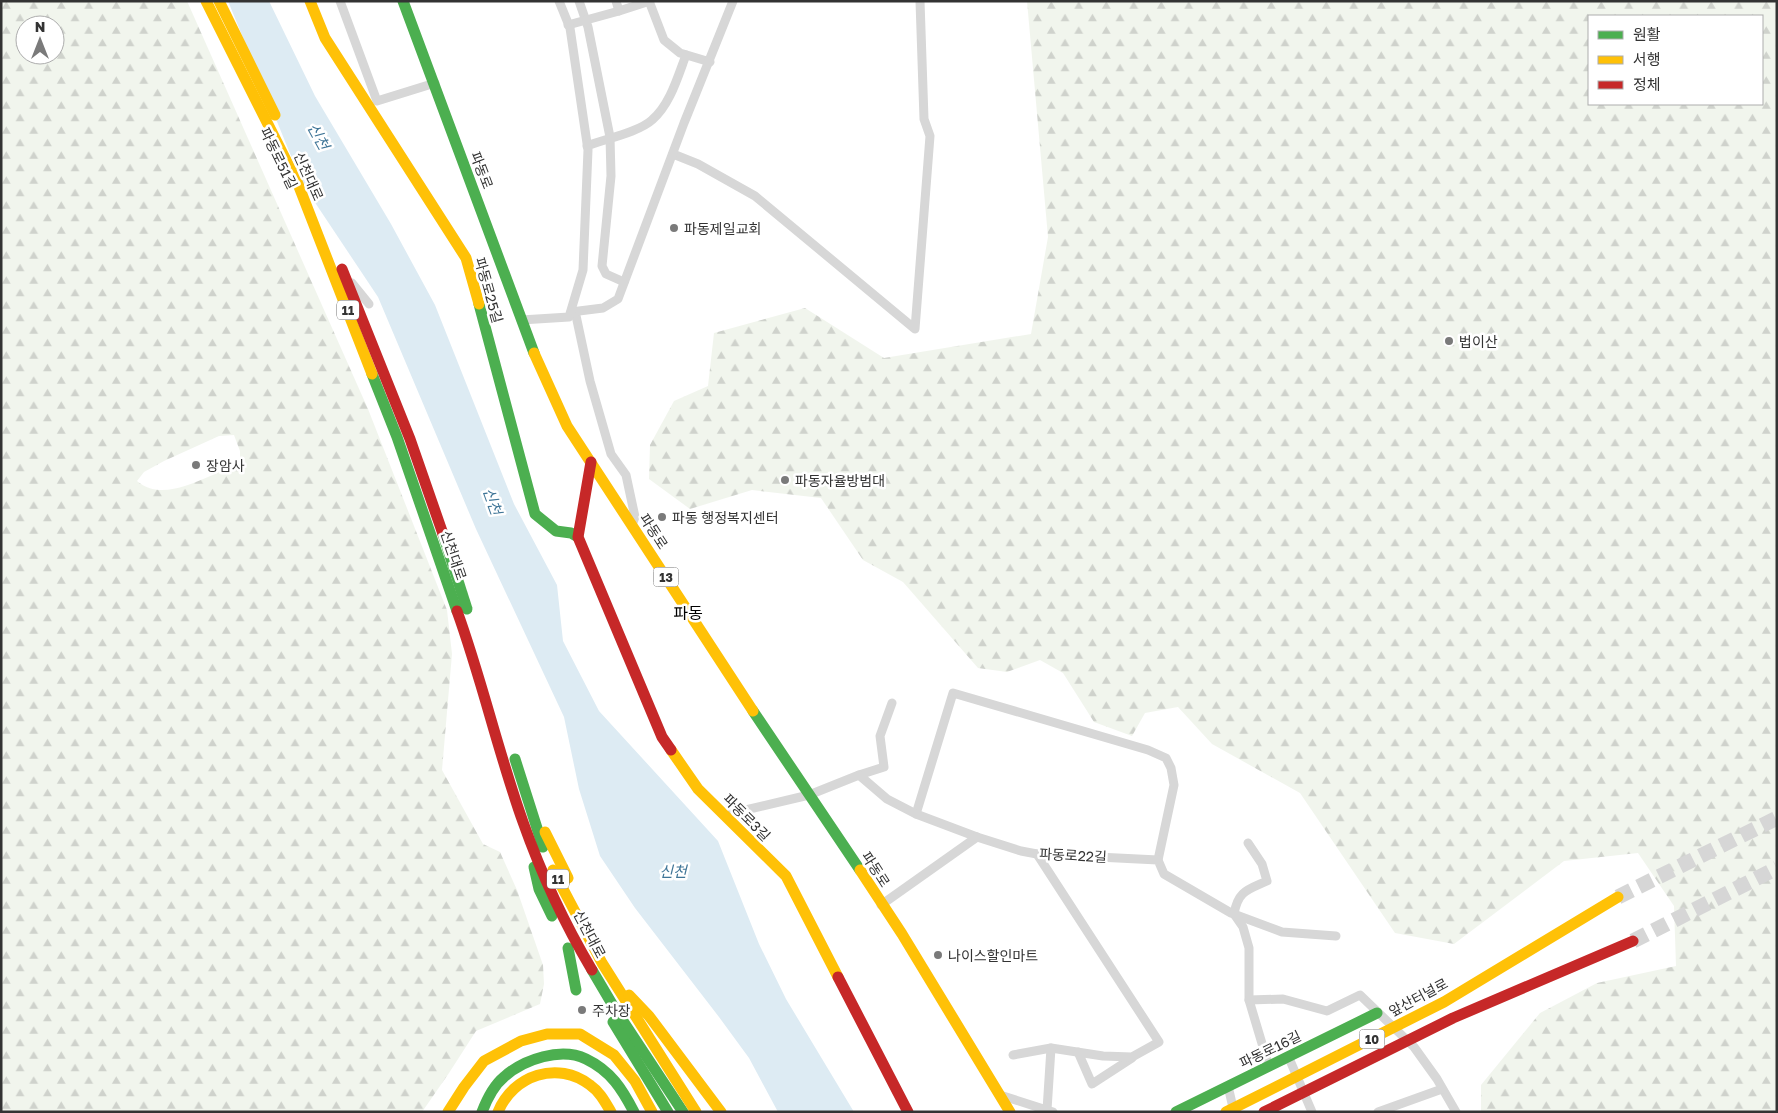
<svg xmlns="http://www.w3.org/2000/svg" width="1778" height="1113" font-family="'Golos Text','Noto Sans KR',sans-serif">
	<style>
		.forest { fill: url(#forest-firs); fill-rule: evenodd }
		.water { fill: #ddebf3 }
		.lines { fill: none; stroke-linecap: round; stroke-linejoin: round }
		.highway-tunnel { stroke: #d6d6d6; stroke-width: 15; stroke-dasharray: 15 8; stroke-linecap: butt }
		.street { stroke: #d7d7d7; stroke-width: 9 }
		.fast { stroke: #4caf50; stroke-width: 11 }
		.slow { stroke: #ffc107; stroke-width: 11 }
		.jam { stroke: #c62828; stroke-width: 11 }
		.poi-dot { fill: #7a7a7a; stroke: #fff; stroke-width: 2 }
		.labels { text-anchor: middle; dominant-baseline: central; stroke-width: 5; stroke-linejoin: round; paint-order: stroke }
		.shield { fill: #fff; stroke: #707070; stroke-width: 1 }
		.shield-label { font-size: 12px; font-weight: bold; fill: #333 }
		.street-label { font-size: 14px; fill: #333; stroke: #fff }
		.poi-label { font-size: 14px; fill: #333; stroke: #fff; text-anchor: start }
		.water-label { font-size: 15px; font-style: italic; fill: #3f7597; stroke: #fff }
		.quarter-label { font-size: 16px; fill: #000; stroke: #fff }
	</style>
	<defs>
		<pattern id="forest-firs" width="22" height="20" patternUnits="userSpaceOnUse" patternTransform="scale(1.25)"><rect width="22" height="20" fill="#f1f5ed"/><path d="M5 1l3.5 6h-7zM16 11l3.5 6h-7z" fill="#cfd2cc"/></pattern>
	</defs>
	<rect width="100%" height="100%" fill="#fff"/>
	<g class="forest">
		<path d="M1,1H187L368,409L447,610L452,654L442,770L483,844L500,852L517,890L543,965L544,984L540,1004L476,1031L449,1073L422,1112H1ZM25,25H55V55H25ZM234,435L240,451V461C230,468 219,472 208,477C186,486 158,499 137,481L144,472L164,461L219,436Z"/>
		<path d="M1027,1H1777V1112H1481V1085L1540,1013L1597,983L1676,966L1674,906L1638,853L1564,861L1454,944L1395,933L1300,793L1212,744L1178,707L1145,713L1132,736L1094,722L1063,673L1040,660L1007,672L978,668L903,582L863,560L821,498L752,490L690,509L649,479L650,445L674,401L708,386L714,333L805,308L884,358L1031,334L1048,237ZM1589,16H1762V104H1589Z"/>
	</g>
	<polygon class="water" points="228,1 269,1 315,96 391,224 435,305 514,504 557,585 563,641 599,711 718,841 759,944 786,999 854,1112 778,1112 749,1058 719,1017 635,908 600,856 579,789 564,717 476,529 378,297 302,183"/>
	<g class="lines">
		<g class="highway-tunnel">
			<polyline points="1618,897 1777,818"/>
			<polyline points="1633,941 1777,868"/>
		</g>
		<g class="street">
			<polyline points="340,1 377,101 435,83"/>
			<polyline points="579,1 588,27 610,137 611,176 602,266 606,274 624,282"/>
			<polyline points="616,1 619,11 650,1"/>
			<polyline points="649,1 664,40 680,53 710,62"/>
			<polyline points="568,25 619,11"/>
			<path d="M587,146C605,139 639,132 652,120C670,105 678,76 686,55"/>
			<polyline points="673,154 698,164 755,196 915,329 930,136 924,119 920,1"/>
			<polyline points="352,283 369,304"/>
			<polyline points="575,311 590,381 611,454 626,475 635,517 632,525"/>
			<polyline points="571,312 603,308 618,299 684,123 733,1"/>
			<polyline points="521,320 569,317 583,270 588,150 570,28 559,1"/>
			<polyline points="859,775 884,767 880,736 892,703"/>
			<polyline points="916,814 953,693 1148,750 1166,758 1171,768 1174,785 1158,860"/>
			<polyline points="724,815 809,795 859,775 887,799 916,814 977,837 1021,851 1037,854 1158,860 1164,874 1231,913 1282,932 1336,936"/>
			<path d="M1248,843L1262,864L1267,881C1247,890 1238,891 1234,914L1243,927L1249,948V1000L1269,1067"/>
			<polyline points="881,905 977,837"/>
			<polyline points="1249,1000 1283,999 1327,1011 1360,995 1414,1047 1437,1079 1456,1112"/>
			<polyline points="1078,1052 1092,1084 1132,1058"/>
			<polyline points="1013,1055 1051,1048 1103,1056 1132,1057 1159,1042 1037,854"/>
			<polyline points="1284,1060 1289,1058 1312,1112"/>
			<polyline points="1231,1084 1228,1086 1234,1112"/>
			<polyline points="1000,1095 1053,1112"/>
			<polyline points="1047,1110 1051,1048"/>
			<polyline points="1378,1112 1442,1089"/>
		</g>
		<g class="fast">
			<polyline points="403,1 534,353"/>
			<polyline points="479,304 535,514 556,531 571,533 578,537"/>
			<polyline points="372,374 397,437 457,611"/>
			<polyline points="443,534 467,609"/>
			<polyline points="753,711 860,870"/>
			<polyline points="515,759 543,847"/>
			<polyline points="534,867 539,889 552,916"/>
			<polyline points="568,948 576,990"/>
			<polyline points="592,970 615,1009 683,1112"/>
			<polyline points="613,1022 668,1112"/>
			<path d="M482,1112C487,1099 493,1086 504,1077C524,1059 561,1047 586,1059C611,1071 622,1089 634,1112"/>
			<polyline points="1176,1112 1377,1013"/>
		</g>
		<g class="slow">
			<polyline points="206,1 298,184 372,374"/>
			<polyline points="219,1 275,115"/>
			<polyline points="310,1 325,38 466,258 479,304"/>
			<polyline points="534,353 567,426 753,711"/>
			<polyline points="671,750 698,789 786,876 838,977"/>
			<polyline points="545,832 568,878"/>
			<polyline points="553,870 602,963 696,1112"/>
			<polyline points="860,870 902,934 1010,1112"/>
			<polyline points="629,995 649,1016 721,1112"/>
			<polyline points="448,1112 464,1087 484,1061 521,1041 547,1034 580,1034 614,1055 635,1081 652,1112"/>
			<path d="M498,1112C513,1075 558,1060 590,1085C600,1092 605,1102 611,1112"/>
			<polyline points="1226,1112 1444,1002 1618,897"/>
		</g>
		<g class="jam">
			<polyline points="342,269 410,439 443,534"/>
			<polyline points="591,462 578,537 662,737 671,750"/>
			<path d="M457,611C482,680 498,752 523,822C541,873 564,923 592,970"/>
			<polyline points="838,977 908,1112"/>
			<polyline points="1264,1112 1453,1018 1633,941"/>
		</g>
	</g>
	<g class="poi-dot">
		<circle cx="674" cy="228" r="5"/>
		<circle cx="1449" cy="341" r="5"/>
		<circle cx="196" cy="465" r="5"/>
		<circle cx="785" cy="480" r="5"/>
		<circle cx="662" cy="517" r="5"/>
		<circle cx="938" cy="955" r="5"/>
		<circle cx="582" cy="1010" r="5"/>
	</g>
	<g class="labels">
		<g class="shield">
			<rect x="337" y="300.5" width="22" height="19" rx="4"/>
			<rect x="653.5" y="567.5" width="25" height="19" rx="4"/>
			<rect x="547" y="869.5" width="22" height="19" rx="4"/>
			<rect x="1359.5" y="1029.5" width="25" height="19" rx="4"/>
		</g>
		<g class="shield-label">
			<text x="348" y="310">11</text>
			<text x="666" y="577">13</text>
			<text x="558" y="879">11</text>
			<text x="1372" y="1039">10</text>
		</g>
		<g class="street-label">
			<text transform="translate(279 158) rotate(64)">파동로51길</text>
			<text transform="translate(482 170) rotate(69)">파동로</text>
			<text transform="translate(309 176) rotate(66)">신천대로</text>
			<text transform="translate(489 290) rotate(74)">파동로25길</text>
			<text transform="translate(654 531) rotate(57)">파동로</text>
			<text transform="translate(454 555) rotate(71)">신천대로</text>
			<text transform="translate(747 817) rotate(45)">파동로3길</text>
			<text transform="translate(1073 855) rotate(3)">파동로22길</text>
			<text transform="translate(876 869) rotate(57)">파동로</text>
			<text transform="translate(590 934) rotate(62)">신천대로</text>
			<text transform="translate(1418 997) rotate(-28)">앞산터널로</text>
			<text transform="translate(1270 1049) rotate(-26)">파동로16길</text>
		</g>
		<g class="poi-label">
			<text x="684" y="228">파동제일교회</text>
			<text x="1459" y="341">법이산</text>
			<text x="206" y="465">장암사</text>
			<text x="795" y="480">파동자율방범대</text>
			<text x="672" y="517">파동 행정복지센터</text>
			<text x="948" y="955">나이스할인마트</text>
			<text x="592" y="1010">주차장</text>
		</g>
		<g class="water-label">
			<text transform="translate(319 136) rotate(61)">신천</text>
			<text transform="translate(493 501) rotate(70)">신천</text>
			<text x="673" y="871">신천</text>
		</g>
		<g class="quarter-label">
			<text x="688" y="613">파동</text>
		</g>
	</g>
	<rect width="1778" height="1113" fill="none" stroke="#333333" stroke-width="5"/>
	<rect x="1588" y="15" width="175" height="90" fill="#ffffff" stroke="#adadad"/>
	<rect x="1598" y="31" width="25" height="8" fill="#4caf50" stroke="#adadad"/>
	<text x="1633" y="40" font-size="15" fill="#333333">원활</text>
	<rect x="1598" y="56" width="25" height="8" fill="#ffc107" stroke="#adadad"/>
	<text x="1633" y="65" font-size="15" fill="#333333">서행</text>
	<rect x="1598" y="81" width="25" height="8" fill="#c62828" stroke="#adadad"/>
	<text x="1633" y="90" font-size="15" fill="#333333">정체</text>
	<g transform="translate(40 40)"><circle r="24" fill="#ffffff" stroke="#adadad"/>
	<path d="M0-4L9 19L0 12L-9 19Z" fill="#7a7a7a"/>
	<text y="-8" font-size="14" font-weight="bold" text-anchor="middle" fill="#333333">N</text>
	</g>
</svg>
